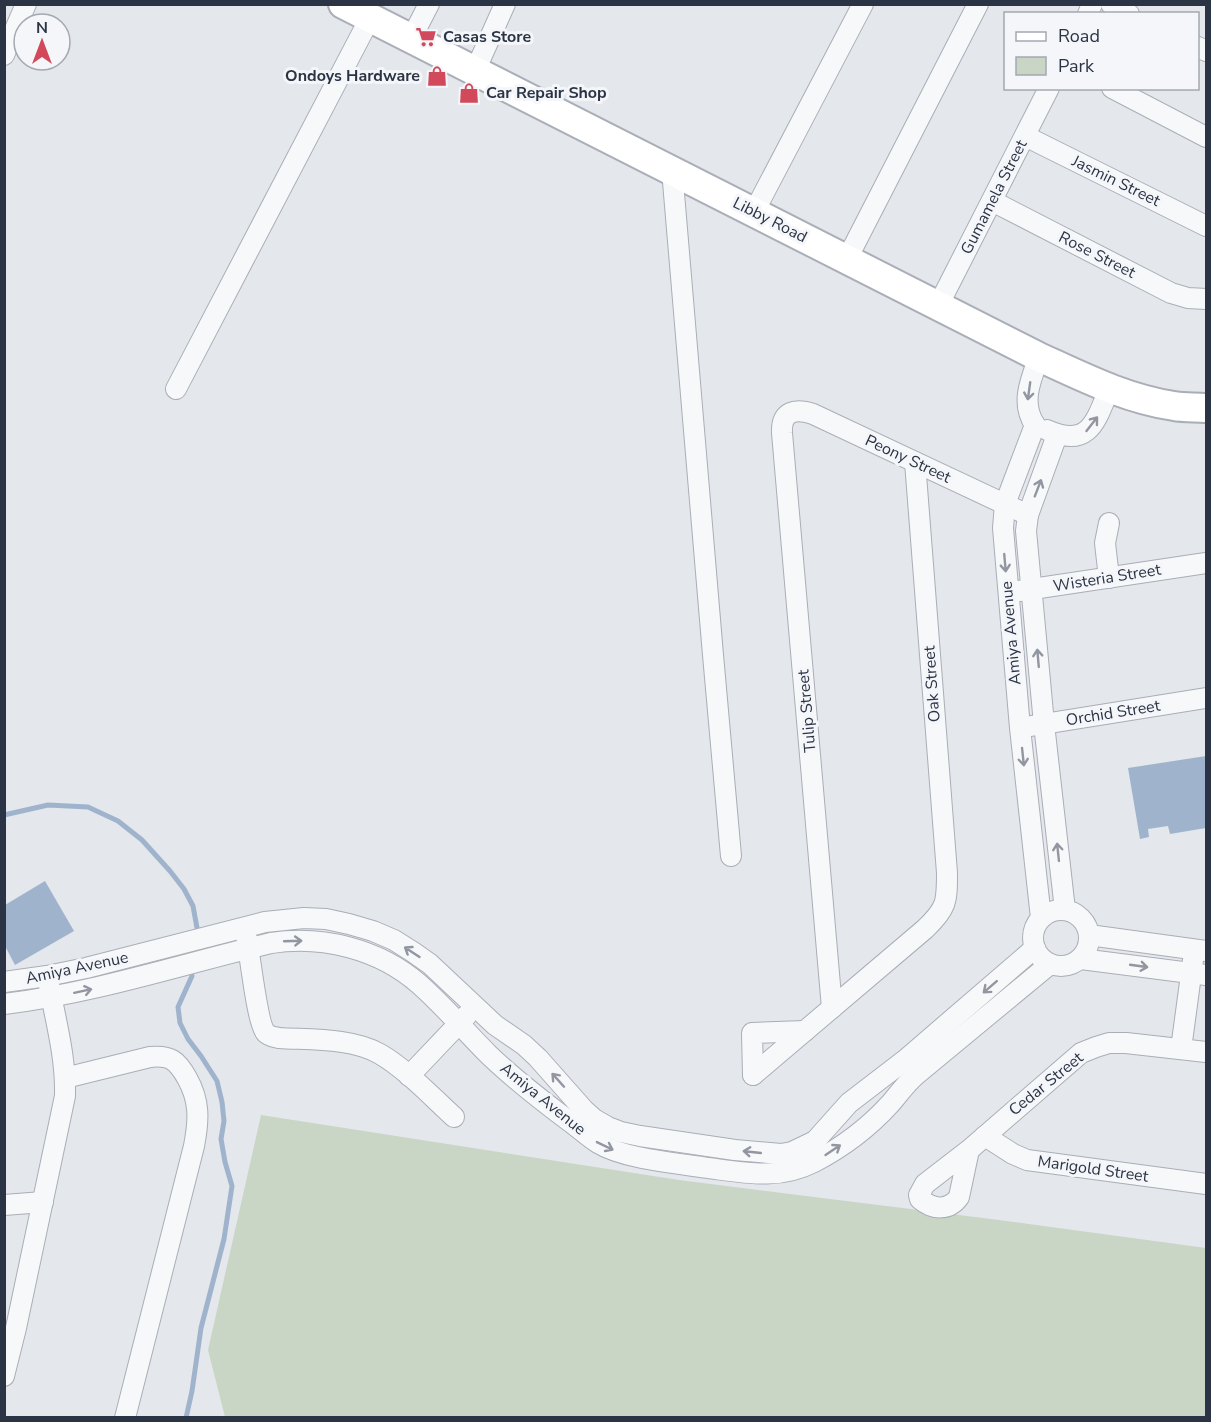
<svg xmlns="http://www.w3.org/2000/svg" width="1211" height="1422" font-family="'Nunito Sans',sans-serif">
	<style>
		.green { fill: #c9d6c5 }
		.water { fill: #9fb4cc }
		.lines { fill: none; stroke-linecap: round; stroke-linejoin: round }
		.stream { stroke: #9fb4cc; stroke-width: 5 }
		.minor-casing { stroke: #a9aeb7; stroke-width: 22 }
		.secondary-casing { stroke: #a9aeb7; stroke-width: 32 }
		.minor { stroke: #f7f8fa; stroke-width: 20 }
		.secondary { stroke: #fff; stroke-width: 28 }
		.oneway { stroke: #9196a0 }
		.labels { text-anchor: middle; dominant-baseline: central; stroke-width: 6; stroke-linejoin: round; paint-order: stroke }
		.poi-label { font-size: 16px; font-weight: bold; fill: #2b3445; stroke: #f4f6f9; text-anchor: start }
		.street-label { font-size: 16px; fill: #2b3445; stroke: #f4f6f9 }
	</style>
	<rect width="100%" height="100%" fill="#e4e7ec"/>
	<polygon class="green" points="261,1115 679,1180 999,1220 1206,1248 1206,1417 225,1417 208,1350"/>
	<g class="water">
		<polygon points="1206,756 1206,828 1170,834 1168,826 1148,829 1149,837 1140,839 1128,768"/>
		<polygon points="45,881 74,931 15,965 5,946 5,905"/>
	</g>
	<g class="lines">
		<g class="stream">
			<polyline points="4,815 48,805 88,807 118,821 142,840 170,871 184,889 193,906 197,928"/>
			<polyline points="186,1418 192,1391 201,1328 224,1239 232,1186 225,1162 221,1139 224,1121 222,1102 217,1081 201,1056 188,1039 180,1023 178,1007 192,976"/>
		</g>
		<g class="minor-casing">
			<g id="minor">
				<polyline points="1111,4 1129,14"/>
				<polyline points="1088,14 1092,4"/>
				<polyline points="411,39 429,4"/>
				<polyline points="1198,47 1206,51"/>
				<polyline points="4,55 26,4"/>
				<polyline points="475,71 505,4"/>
				<polyline points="1112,88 1206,137"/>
				<polyline points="1025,136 1206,226"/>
				<polyline points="672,170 713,655 731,856"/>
				<polyline points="992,201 1171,293 1188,298 1206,299"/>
				<polyline points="754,212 863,4"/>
				<polyline points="847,259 978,4"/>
				<polyline points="938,306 1049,88"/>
				<polyline points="176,389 370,18"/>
				<polyline points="1035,425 1005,504 1003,528 1020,728 1041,918"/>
				<path d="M1035,425C1020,403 1031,379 1039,357"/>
				<path d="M1047,430C1089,449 1096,421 1109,389"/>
				<polyline points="1057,435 1028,515 1026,531 1044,724 1065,910"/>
				<polyline points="1109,523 1105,543 1109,578"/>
				<polyline points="1019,591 1206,563"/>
				<polyline points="1031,726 1206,698"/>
				<circle cx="1061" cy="938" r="28"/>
				<path d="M246,935C250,953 257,1024 266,1033C270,1037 275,1037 279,1038C311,1040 352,1038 380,1054C406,1069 432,1097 454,1117"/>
				<polyline points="1089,935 1206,951"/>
				<polyline points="1081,959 1206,975"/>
				<polyline points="4,982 47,976 86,968 265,922 304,918 326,919 349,924 373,931 394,940 413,952 430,964 495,1025 524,1045 538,1058 584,1110 594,1119 608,1127 621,1132 640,1136 735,1150 781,1154 792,1152 815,1141 849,1103 905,1060 1035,948"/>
				<path d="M4,1004C95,993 182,964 271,943C322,935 379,949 419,984C444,1006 465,1031 489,1055C514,1079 541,1100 569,1121C579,1128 588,1137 598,1143C624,1159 677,1163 708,1168C746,1173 779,1180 814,1162C841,1148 869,1127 890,1104C899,1094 906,1083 917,1074L1050,964"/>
				<path d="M832,1008L782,433C781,411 795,408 813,414L1028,515"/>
				<polyline points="1181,1049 1193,960"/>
				<path d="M753,1075L925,929C947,908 947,902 947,873L915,462"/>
				<polyline points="753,1075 752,1033 805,1031"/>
				<polyline points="409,1076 467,1015"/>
				<path d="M65,1078L150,1057C170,1055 177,1060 187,1078C200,1101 199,1120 194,1146L125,1418"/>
				<polyline points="985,1136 1013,1154 1027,1160 1206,1184"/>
				<path d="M969,1150L959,1197C949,1211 933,1210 920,1199L919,1195L925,1184L969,1150L1081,1053L1096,1047L1109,1043H1126L1206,1052"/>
				<polyline points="4,1205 43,1202"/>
				<path d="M4,1376L16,1328L65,1096C66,1058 56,1022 49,985"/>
			</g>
		</g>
		<g class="secondary-casing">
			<path id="secondary" d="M343,4L1039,357C1083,377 1126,399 1174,406C1185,408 1196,407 1206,408"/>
		</g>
		<use href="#minor" class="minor"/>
		<use href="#secondary" class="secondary"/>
	</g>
	<defs><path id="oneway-shaft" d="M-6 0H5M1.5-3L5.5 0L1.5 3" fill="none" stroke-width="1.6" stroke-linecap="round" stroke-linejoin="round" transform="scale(1.5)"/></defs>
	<g class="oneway">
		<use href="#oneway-shaft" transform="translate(1029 391) rotate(98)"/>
		<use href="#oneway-shaft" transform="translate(1092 424) rotate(-52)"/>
		<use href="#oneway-shaft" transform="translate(1038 488) rotate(-69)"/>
		<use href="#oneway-shaft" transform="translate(1005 563) rotate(85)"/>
		<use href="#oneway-shaft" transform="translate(1038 658) rotate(-95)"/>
		<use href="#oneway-shaft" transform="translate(1023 757) rotate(84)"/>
		<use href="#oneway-shaft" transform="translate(1058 852) rotate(-96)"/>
		<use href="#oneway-shaft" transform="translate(293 941) rotate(-2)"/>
		<use href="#oneway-shaft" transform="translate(412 952) rotate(-147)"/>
		<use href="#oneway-shaft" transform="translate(1139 966) rotate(8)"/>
		<use href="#oneway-shaft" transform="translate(990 987) rotate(139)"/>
		<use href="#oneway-shaft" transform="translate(83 991) rotate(-12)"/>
		<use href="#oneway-shaft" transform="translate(558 1080) rotate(-132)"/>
		<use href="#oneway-shaft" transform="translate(605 1146) rotate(26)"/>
		<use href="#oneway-shaft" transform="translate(833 1150) rotate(-34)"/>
		<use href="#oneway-shaft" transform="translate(752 1152) rotate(-174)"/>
	</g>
	<defs>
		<g id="supermarket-bare" transform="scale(1.62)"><path d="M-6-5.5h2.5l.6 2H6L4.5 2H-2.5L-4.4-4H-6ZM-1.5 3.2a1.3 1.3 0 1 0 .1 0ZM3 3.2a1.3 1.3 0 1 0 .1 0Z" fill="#d1495b" stroke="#f4f6f9" stroke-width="2.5" paint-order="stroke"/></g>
		<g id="shop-bare" transform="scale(1.62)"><path d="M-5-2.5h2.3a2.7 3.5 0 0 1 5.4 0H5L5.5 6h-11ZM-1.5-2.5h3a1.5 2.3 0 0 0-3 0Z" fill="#d1495b" stroke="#f4f6f9" stroke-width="2.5" paint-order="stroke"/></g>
	</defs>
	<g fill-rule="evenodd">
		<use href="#supermarket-bare" x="426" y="37"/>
		<use href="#shop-bare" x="437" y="76"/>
		<use href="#shop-bare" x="469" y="93"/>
	</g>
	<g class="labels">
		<g class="poi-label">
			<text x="443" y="37">Casas Store</text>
			<text x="420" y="76" text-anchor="end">Ondoys Hardware</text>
			<text x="486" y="93">Car Repair Shop</text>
		</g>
		<g class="street-label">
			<text transform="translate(1116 181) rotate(26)">Jasmin Street</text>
			<text transform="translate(994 197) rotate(-63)">Gumamela Street</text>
			<text transform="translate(770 220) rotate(27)">Libby Road</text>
			<text transform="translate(1097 255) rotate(27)">Rose Street</text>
			<text transform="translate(908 459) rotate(25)">Peony Street</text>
			<text transform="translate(1107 578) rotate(-9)">Wisteria Street</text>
			<text transform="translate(1011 633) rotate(-95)">Amiya Avenue</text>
			<text transform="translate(932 684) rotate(-94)">Oak Street</text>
			<text transform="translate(807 711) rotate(-95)">Tulip Street</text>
			<text transform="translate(1113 713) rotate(-9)">Orchid Street</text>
			<text transform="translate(77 968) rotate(-12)">Amiya Avenue</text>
			<text transform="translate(1046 1084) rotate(-39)">Cedar Street</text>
			<text transform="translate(543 1099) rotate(39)">Amiya Avenue</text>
			<text transform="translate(1093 1169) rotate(8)">Marigold Street</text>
		</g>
	</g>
	<rect width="1211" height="1422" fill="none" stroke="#2b3445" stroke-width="12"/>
	<rect x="1004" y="12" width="195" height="78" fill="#f4f6f9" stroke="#a4a8b1" stroke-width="1.5"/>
	<rect x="1016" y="32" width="30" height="9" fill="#ffffff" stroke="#a4a8b1" stroke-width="1.5"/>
	<text x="1058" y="42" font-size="18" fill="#2b3445">Road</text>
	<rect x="1016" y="57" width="30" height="18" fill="#c9d6c5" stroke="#a4a8b1" stroke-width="1.5"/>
	<text x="1058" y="72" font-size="18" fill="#2b3445">Park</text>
	<g transform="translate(42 42)"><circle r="28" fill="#f4f6f9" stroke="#a4a8b1" stroke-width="1.5"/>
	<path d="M0-4.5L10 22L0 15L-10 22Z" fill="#d1495b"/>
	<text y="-9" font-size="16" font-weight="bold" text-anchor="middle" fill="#2b3445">N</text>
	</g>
</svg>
